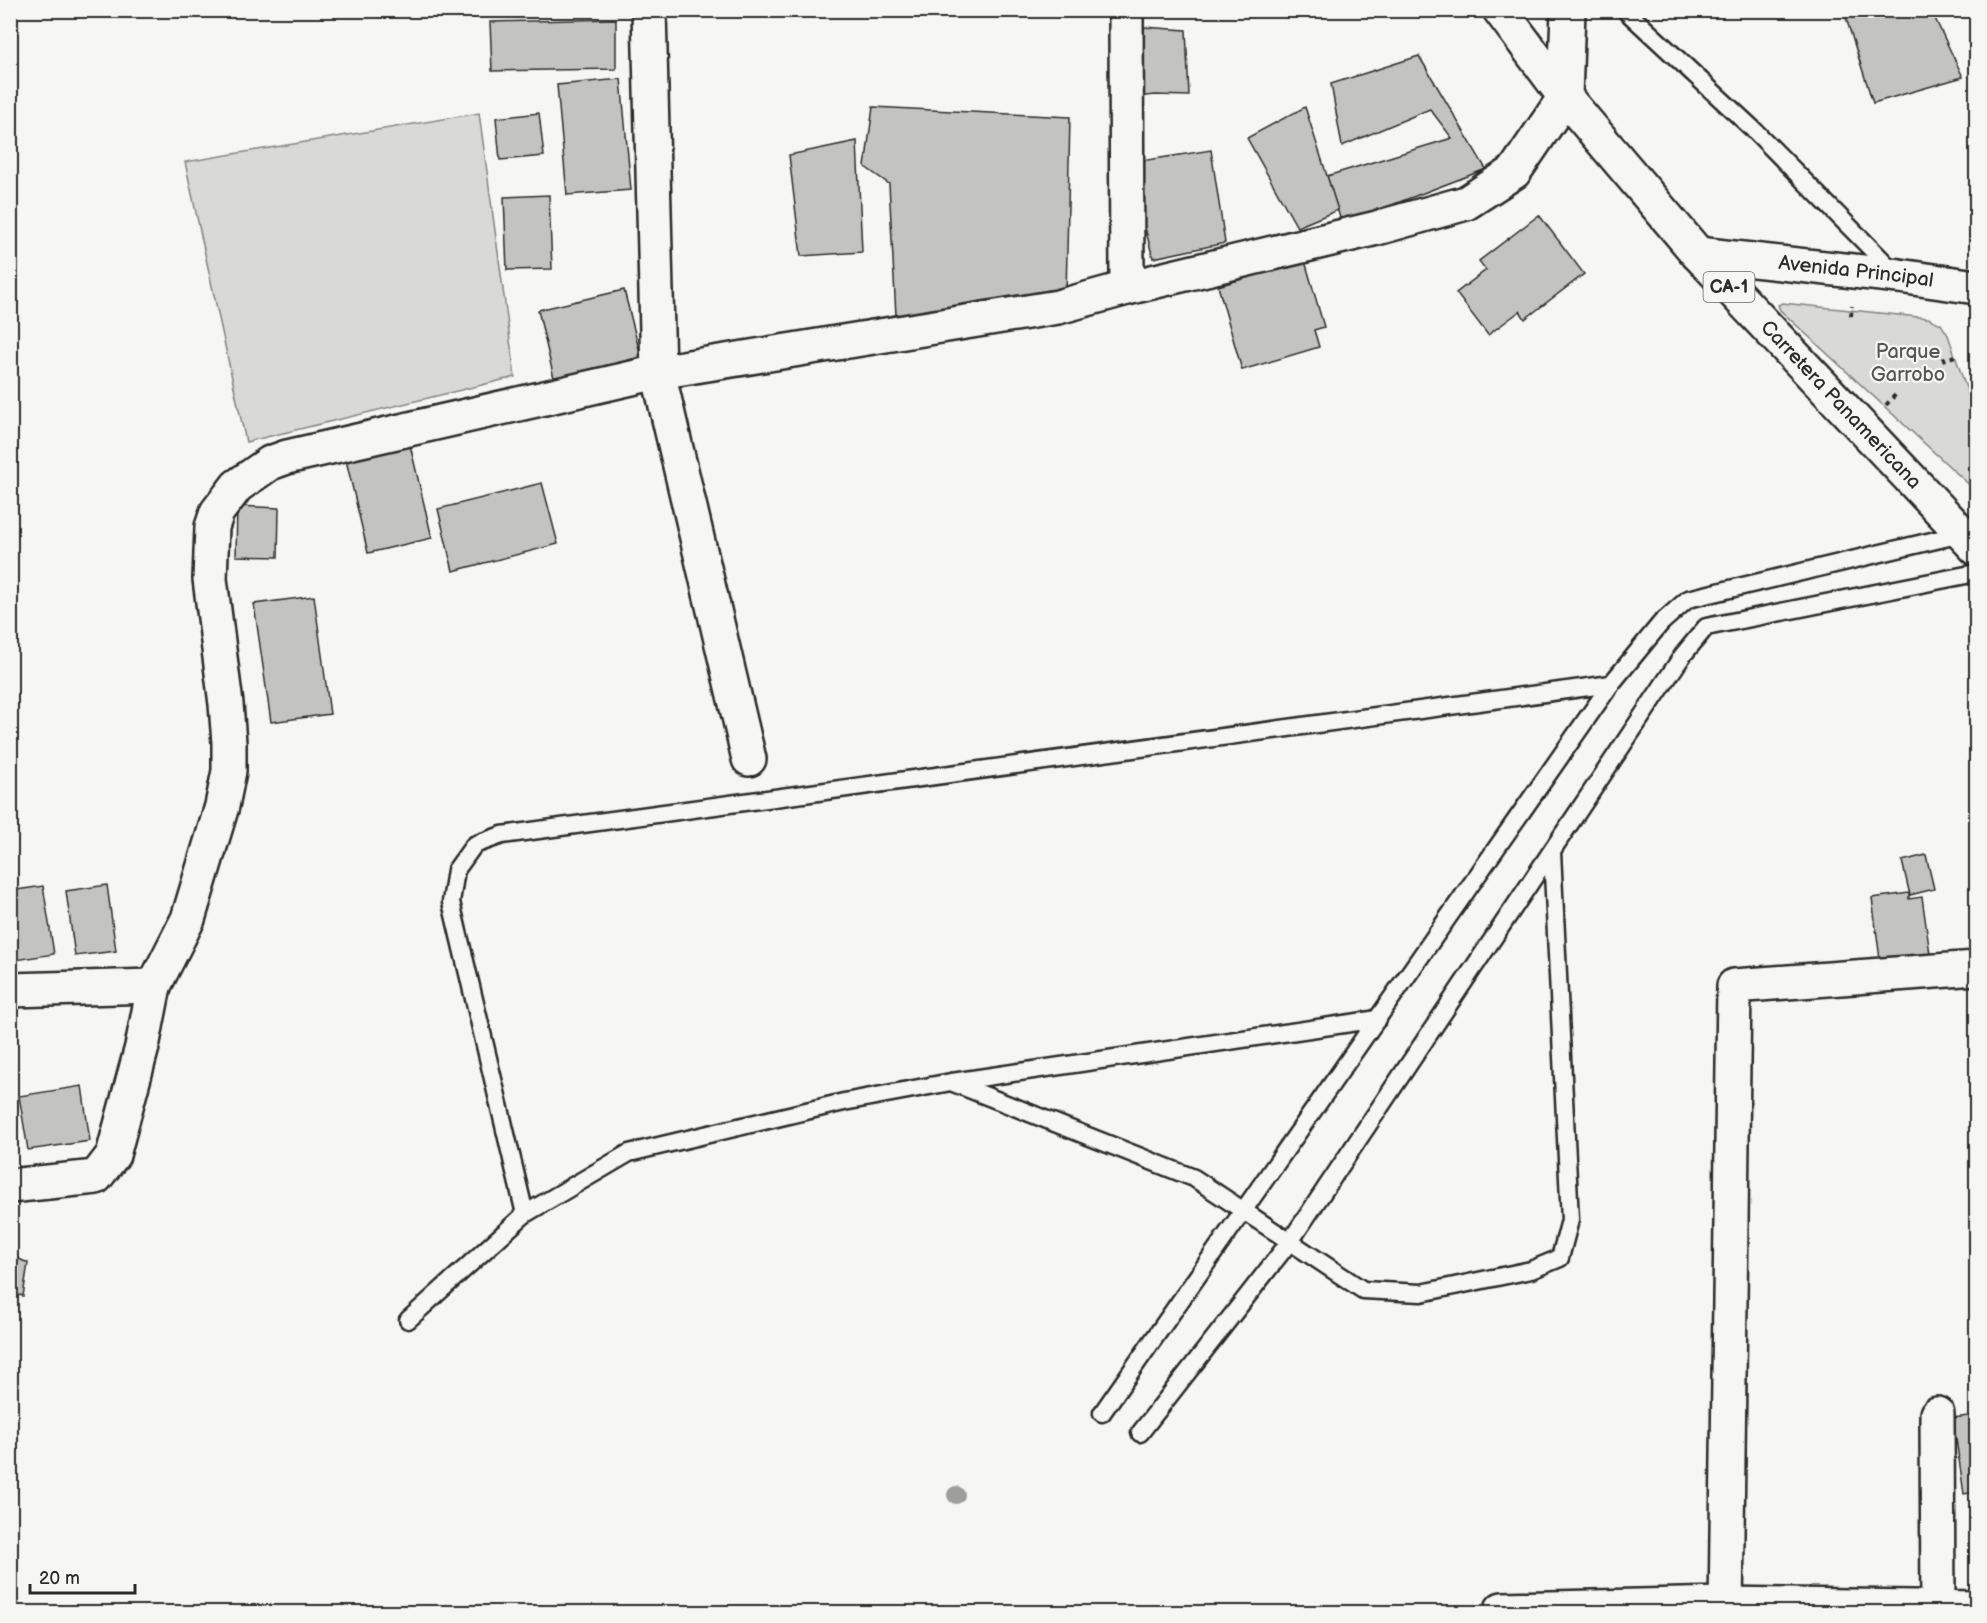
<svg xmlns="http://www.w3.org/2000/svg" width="1987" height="1623" font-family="'Balsamiq Sans',sans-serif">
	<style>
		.green { fill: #d9d9d5; stroke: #828280; stroke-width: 1.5 }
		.building { fill: #c3c3c0; stroke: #2b2b2b; stroke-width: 1.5 }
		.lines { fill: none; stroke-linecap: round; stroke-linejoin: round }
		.lane-casing { stroke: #2b2b2b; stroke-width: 21 }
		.street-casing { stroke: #2b2b2b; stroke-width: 38 }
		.secondary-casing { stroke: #2b2b2b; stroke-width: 38 }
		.highway-casing { stroke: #2b2b2b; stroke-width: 38 }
		.path { stroke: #2b2b2b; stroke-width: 4; stroke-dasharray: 4.5 4.5; stroke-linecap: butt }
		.lane { stroke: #f6f6f2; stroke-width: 16 }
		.street { stroke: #f6f6f2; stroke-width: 33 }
		.secondary { stroke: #f6f6f2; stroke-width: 33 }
		.highway { stroke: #f6f6f2; stroke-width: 33 }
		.tree { fill: #9e9e9c }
		.labels { text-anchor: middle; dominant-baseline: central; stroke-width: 4.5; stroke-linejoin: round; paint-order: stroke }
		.shield { fill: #f6f6f2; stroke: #686867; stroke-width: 1.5 }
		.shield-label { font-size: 18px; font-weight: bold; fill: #2b2b2b }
		.street-label { font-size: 20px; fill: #2b2b2b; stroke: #f6f6f2 }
		.park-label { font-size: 20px; fill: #565656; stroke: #f6f6f2 }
	</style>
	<rect width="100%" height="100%" fill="#f6f6f2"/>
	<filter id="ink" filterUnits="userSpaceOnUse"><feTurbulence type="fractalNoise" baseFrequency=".0167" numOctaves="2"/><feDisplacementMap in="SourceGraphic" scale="12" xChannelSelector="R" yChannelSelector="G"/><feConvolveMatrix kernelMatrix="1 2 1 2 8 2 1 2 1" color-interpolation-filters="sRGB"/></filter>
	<g filter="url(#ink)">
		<g class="green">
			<polygon points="479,113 515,377 246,442 185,162"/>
			<polygon points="1782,303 1928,318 1941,324 1948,335 1976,417 1976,491 1780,310 1778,305"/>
		</g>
		<g class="building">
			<polygon points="537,10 624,10 624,14"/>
			<polygon points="1867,10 1931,10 1963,77 1873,103 1846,18"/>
			<polygon points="616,19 616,69 492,71 490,22"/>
			<polygon points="1129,26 1186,30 1189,96 1155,95 1129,98"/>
			<polygon points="1419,56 1486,169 1342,224 1327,176 1452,138 1430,109 1342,146 1331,84"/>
			<polygon points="621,79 631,190 567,195 557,85"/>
			<polygon points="873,107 1070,117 1066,295 896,316 889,184 865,167"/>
			<polygon points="1305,107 1338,210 1297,227 1247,138"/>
			<polygon points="539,113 544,156 500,160 496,118"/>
			<polygon points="857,141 862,252 801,256 789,155"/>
			<polygon points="1211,150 1225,243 1153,258 1128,163"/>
			<polygon points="549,195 552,269 507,270 504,197"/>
			<polygon points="1539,215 1584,274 1525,319 1520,311 1488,335 1456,293 1486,270 1479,261"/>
			<polygon points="1305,261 1324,327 1314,330 1319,347 1242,370 1218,286"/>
			<polygon points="624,290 641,357 554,378 538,310"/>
			<polygon points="410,445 432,538 368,553 346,460"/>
			<polygon points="542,483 558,544 453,571 438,509"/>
			<polygon points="237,506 279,508 278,557 236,556"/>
			<polygon points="314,596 330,714 271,722 254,604"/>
			<polygon points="1926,855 1934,889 1910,895 1902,861"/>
			<polygon points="107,885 116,951 75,956 66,891"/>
			<polygon points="43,886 54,954 16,960 10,926 10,891"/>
			<polygon points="1909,893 1909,899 1922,897 1931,961 1881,967 1872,898"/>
			<polygon points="82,1086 90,1141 28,1150 19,1096"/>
			<polygon points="10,1255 28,1263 23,1296 10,1293"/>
			<polygon points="1976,1415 1976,1492 1964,1494 1953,1418"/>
		</g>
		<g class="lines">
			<g class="lane-casing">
				<g id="lane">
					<polyline points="1625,10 1753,129 1896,274"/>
					<polyline points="952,1082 1378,1019"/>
					<polyline points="525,1214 451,902 456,870 474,845 502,835 1611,684"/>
					<polyline points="408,1320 525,1214 629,1153 844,1102 951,1082 1194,1178 1363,1290 1421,1293 1531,1270 1560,1258 1570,1220 1552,852"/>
					<polyline points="1102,1413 1611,684 1661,623 1688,599 1961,534"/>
					<polyline points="1140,1433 1291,1240 1683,655 1706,627 1976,573"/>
				</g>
			</g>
			<g class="street-casing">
				<g id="street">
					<polyline points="649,10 658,372 749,759"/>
					<polyline points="1126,10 1127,288"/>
					<polyline points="10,990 154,986"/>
					<polyline points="10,1186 96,1177 113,1155 142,1047 154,986 188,919 222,806 229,771 229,743 226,704 210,579 212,527 217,512 237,486 270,463 287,457 658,372 1058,307 1127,288 1377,228 1466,203 1514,172 1565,97 1568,10"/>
					<polyline points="1937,1414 1938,1612"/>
					<polyline points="1502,1609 1726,1604 1976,1608"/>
					<polyline points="1726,1612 1734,986 1976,968"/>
				</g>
			</g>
			<g class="secondary-casing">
				<g id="secondary">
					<path id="s1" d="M1698,254L1899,276L1976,287"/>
				</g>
			</g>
			<g class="highway-casing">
				<g id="highway">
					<path id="s2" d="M1500,10L1565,97L1698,254L1976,548"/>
				</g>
			</g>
			<g class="path">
				<polyline points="1851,316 1852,306"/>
				<polyline points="1942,360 1959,355"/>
				<polyline points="1886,405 1898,392"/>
			</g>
			<use href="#lane" class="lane"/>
			<use href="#street" class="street"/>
			<use href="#secondary" class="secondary"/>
			<use href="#highway" class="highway"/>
		</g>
		<circle class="tree" cx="956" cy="1495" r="9"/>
	</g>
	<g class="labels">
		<rect class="shield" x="1703.5" y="272" width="51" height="30" rx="4.5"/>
		<g class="shield-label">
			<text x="1729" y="287">CA-1</text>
		</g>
		<g class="street-label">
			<text stroke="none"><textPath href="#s1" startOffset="159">Avenida Principal</textPath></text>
			<text stroke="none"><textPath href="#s2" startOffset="522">Carretera Panamericana</textPath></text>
		</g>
		<g class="park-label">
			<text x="1908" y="352">Parque<tspan x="1908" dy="23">Garrobo</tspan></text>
		</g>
	</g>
	<rect width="1987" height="1623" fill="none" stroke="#f6f6f2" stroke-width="36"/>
	<rect x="18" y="18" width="1951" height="1587" fill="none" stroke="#2b2b2b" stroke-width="2" filter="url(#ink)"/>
	<path d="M30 1584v9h105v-9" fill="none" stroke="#2b2b2b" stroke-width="3"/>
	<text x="39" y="1584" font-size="18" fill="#2b2b2b" stroke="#f6f6f2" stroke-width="4.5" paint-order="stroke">20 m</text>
</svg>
